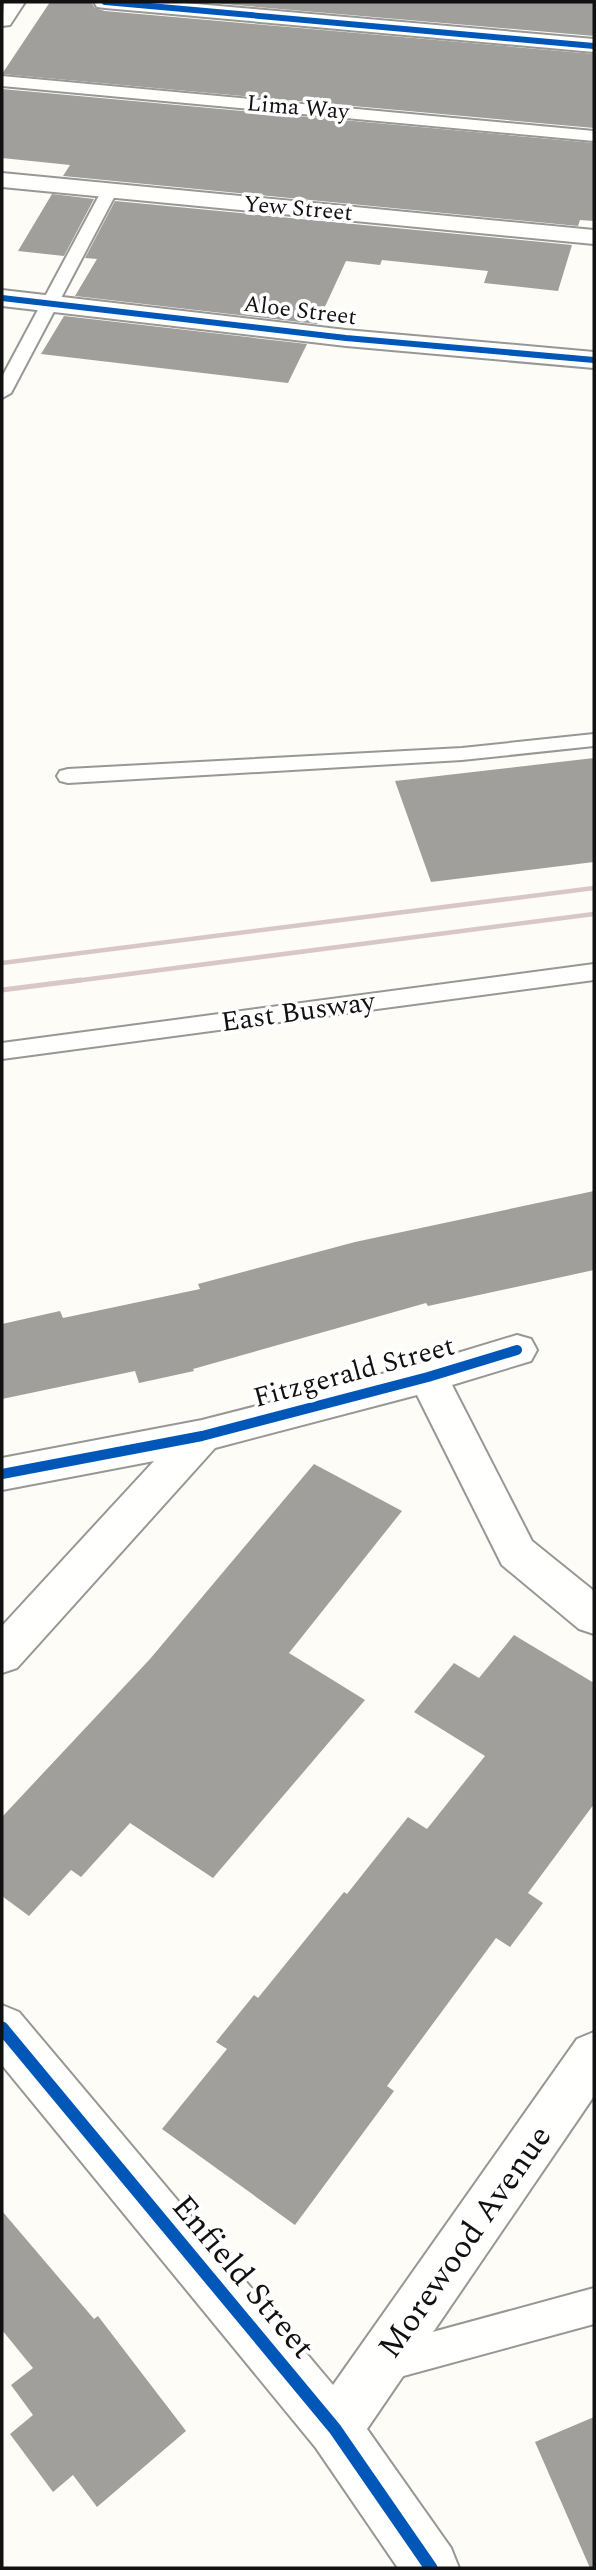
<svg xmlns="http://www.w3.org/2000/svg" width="596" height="2570" font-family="Spectral,serif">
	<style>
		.building { fill: #a19f9c }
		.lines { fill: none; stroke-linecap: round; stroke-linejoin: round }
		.service-casing { stroke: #979795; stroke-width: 4 }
		.minor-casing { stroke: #979795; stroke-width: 4 }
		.service { fill: #fffffe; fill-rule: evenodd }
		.minor { fill: #fffffe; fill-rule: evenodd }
		.rail-far1 { stroke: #d9c6c7; stroke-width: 4.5 }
		.rail { stroke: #d9c6c7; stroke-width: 5 }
		.cycleway-far2-casing { stroke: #fff; stroke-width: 9 }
		.cycleway-far1-casing { stroke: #fff; stroke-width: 15 }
		.cycleway-casing { stroke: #fff; stroke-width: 18 }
		.cycleway-far2 { stroke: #0057b8; stroke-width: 6 }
		.cycleway-far1 { stroke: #0057b8; stroke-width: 10 }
		.cycleway { stroke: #0057b8; stroke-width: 13 }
		.labels { text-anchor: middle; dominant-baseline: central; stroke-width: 7; stroke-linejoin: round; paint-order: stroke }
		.far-street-label { font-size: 23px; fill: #111; stroke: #fff }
		.street-label { font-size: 28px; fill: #111; stroke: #fff }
		.near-street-label { font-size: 33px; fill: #111; stroke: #fff }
	</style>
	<rect width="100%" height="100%" fill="#fdfcf7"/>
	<g class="building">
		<polygon points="50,2 91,2 95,8 105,11 594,54 594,128 2,74"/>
		<polygon points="200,2 594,2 594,36"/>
		<polygon points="2,89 594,143 594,221 580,220 578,226 63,176 70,165 2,158"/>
		<polygon points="52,194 94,199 64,256 18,251"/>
		<polygon points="115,201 572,245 558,291 484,283 488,271 382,260 380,265 346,261 317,324 75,296 97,259 85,258"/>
		<polygon points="64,316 307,344 288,383 41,354"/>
		<polygon points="594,758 594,862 431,882 395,781"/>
		<polygon points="594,1191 594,1270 428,1306 426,1303 193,1369 194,1371 139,1383 135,1371 2,1399 2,1324 60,1311 63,1318 200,1289 198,1284 355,1242"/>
		<polygon points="314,1464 402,1511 289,1653 365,1700 213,1878 130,1823 81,1877 71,1870 29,1916 2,1896 2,1817 150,1659"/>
		<polygon points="514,1635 594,1683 594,1804 528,1893 543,1903 510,1947 496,1938 387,2086 394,2091 295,2225 162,2129 227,2049 216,2042 254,1995 258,1998 344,1892 347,1894 408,1817 427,1829 485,1756 414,1712 454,1663 479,1678"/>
		<polygon points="2,2211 94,2319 98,2316 186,2431 97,2507 73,2475 53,2492 10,2434 33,2415 11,2385 33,2368 2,2330"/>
		<polygon points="594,2417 594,2568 590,2568 535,2442"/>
	</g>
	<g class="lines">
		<g class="service-casing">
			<g id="service">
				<polygon points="2,76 594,131 594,141 2,86"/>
				<polygon points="110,185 118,190 11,393 2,398 2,377 102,190"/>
				<polygon points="594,734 594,746 462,760 68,783 60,781 57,776 60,771 68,769 462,748"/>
				<polygon points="594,964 594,980 2,1059 2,1043"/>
				<polygon points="594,2288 594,2324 385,2381 372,2376 367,2363 372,2350 385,2345"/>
			</g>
		</g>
		<g class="minor-casing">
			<g id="minor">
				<polygon points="4,2 25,2 10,25 2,26"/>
				<polygon points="94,2 173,2 594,39 594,52 105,8 97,7"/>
				<polygon points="2,173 594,230 594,244 2,187"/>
				<polygon points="2,290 346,330 594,352 594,368 346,346 2,306"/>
				<polygon points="517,1335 531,1339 537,1350 531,1361 452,1385 532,1541 594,1591 594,1634 579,1629 502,1565 417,1395 215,1448 17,1668 2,1673 2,1626 154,1461 2,1490 2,1458 202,1420 428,1362"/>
				<polygon points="2,2005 19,2012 333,2385 577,2039 594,2032 594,2096 367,2429 451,2548 459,2568 398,2568 316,2448 2,2065"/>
			</g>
		</g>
		<use href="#service" class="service"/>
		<use href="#minor" class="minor"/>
		<g class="rail-far1">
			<polyline points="2,963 594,888"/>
			<polyline points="67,982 594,914"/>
		</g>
		<polyline class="rail" points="2,990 81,980"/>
		<g class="cycleway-far2-casing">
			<g id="cycleway-far2">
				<polyline points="105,2 594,46"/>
				<polyline points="2,298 346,338 594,360"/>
			</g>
		</g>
		<g class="cycleway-far1-casing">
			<polyline id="cycleway-far1" points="2,1474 202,1436 428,1377 517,1350"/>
		</g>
		<g class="cycleway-casing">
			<polyline id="cycleway" points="2,2028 335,2429 431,2568"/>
		</g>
		<use href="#cycleway-far2" class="cycleway-far2"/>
		<use href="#cycleway-far1" class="cycleway-far1"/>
		<use href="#cycleway" class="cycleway"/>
	</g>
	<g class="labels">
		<g class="far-street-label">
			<text transform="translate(298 108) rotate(5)">Lima Way</text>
			<text transform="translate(298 209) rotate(5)">Yew Street</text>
			<text transform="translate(300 311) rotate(7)">Aloe Street</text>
		</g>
		<g class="street-label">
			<text transform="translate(298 1012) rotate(-8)">East Busway</text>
			<text transform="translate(354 1372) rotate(-15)">Fitzgerald Street</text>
		</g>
		<g class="near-street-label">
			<text transform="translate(465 2242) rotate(-55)">Morewood Avenue</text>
			<text transform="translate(243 2277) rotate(50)">Enfield Street</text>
		</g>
	</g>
	<rect width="596" height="2570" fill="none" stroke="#111111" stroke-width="7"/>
</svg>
